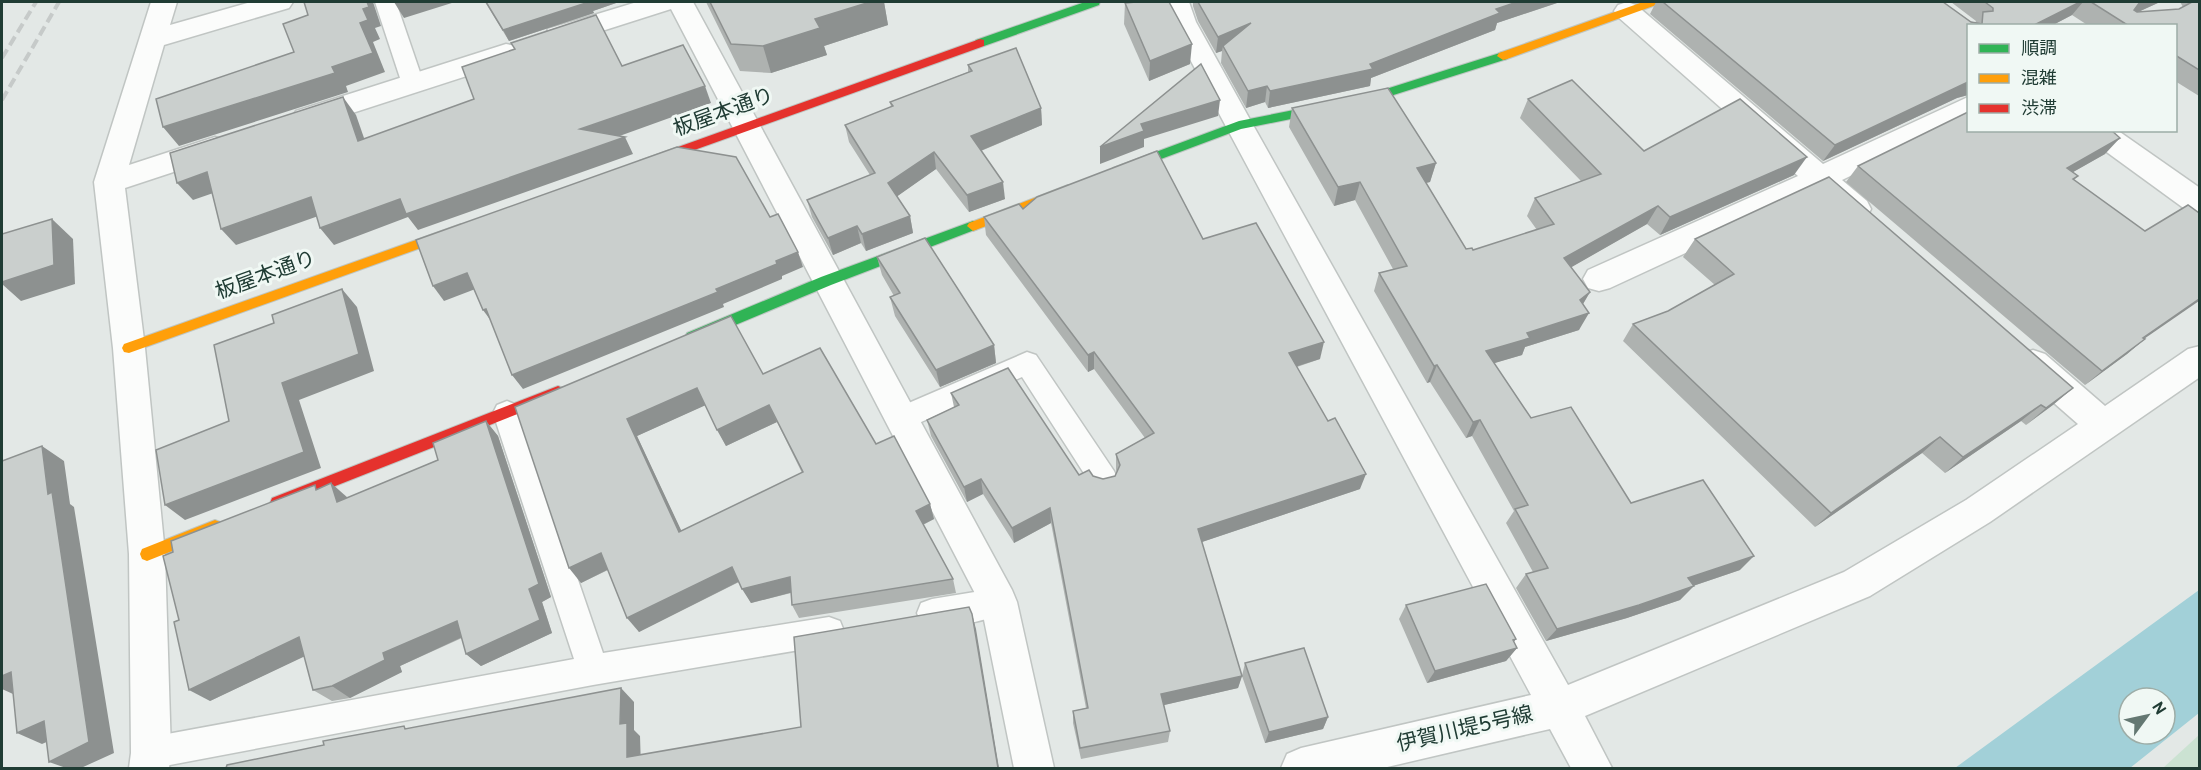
<svg xmlns="http://www.w3.org/2000/svg" width="2201" height="770" font-family="Overpass,'Noto Sans JP',sans-serif">
	<style>
		.green { fill: #cbe2d2 }
		.water { fill: #a2d0d8; fill-rule: evenodd }
		.lines { fill: none; stroke-linecap: round; stroke-linejoin: round }
		.lane-casing { stroke: #c0c5c3; stroke-width: 3 }
		.street-casing { stroke: #c0c5c3; stroke-width: 3 }
		.fast-casing { stroke: #bec6c3; stroke-width: 2 }
		.slow-casing { stroke: #bec6c3; stroke-width: 2 }
		.jam-casing { stroke: #bec6c3; stroke-width: 2 }
		.lane { fill: #fbfcfb; fill-rule: evenodd }
		.street { fill: #fbfcfb; fill-rule: evenodd }
		.fast { fill: #30b455; fill-rule: evenodd }
		.slow { fill: #ff9f0a; fill-rule: evenodd }
		.jam { fill: #e5322d; fill-rule: evenodd }
		.rail { stroke: #c6cac9; stroke-width: 4; stroke-dasharray: 10 5; stroke-linecap: butt }
		.wall { fill: #aeb2b0; fill-rule: evenodd }
		.shaded-wall { fill: #8d9190 }
		.building { fill: #cacfcd; stroke: #8d9190; stroke-width: 1.5; fill-rule: evenodd }
		.labels { text-anchor: middle; dominant-baseline: central; stroke-width: 6; stroke-linejoin: round; paint-order: stroke }
		.street-label { font-size: 21px; fill: #203c34; stroke: #f0f8f4 }
	</style>
	<rect width="100%" height="100%" fill="#e3e8e6"/>
	<polygon class="green" points="2199,735 2199,768 2163,768"/>
	<path class="water" d="M2199,590V713L2130,768H1955ZM2129,698H2165V734H2129Z"/>
	<g class="lines">
		<g class="lane-casing">
			<g id="lane">
				<polygon points="375,2 396,2 424,84 421,90 413,92 405,90 402,84"/>
				<polygon points="1027,352 1036,355 1114,471 1118,480 1114,489 1104,492 1094,489 1022,377 910,427 900,431 890,427 886,419 890,411"/>
				<polygon points="507,401 517,405 521,413 603,653 829,617 840,621 844,631 840,641 829,645 593,685 154,768 140,764 135,753 140,742 151,737 574,659 493,413 497,405"/>
				<path d="M999,588L1010,592L1014,602L1010,612C989,620 941,631 921,623L917,613L921,603L932,599Z"/>
			</g>
		</g>
		<g class="street-casing">
			<g id="street">
				<polygon points="151,2 177,2 170,25 251,2 293,2 289,8 164,45 129,165 215,137 225,141 229,148 225,155 125,188 145,348 165,554 171,753 169,768 129,768 131,753 129,554 113,348 94,182"/>
				<polygon points="637,2 693,2 1012,590 1017,602 1054,768 1014,768 981,605 671,9 558,45 548,43 545,36 548,29"/>
				<polygon points="1163,2 1189,2 1196,22 1253,125 1568,685 1844,572 1966,500 2078,424 2021,374 2017,364 2021,354 2033,350 2045,354 2105,406 2188,349 2200,346 2200,377 1990,522 1870,596 1585,716 1612,768 1571,768 1550,729 1383,768 1281,768 1287,754 1301,748 1531,695 1170,22"/>
				<path d="M1627,2L1636,5L1823,164L1968,97V119L1842,180L1867,201L1871,209L1867,217C1845,224 1832,206 1817,192L1610,288L1599,291L1588,288L1583,279L1588,270L1798,176L1618,17L1614,11L1618,5Z"/>
				<polygon points="506,44 516,46 520,53 516,60 306,128 296,125 292,118 296,111"/>
				<polygon points="2082,130 2117,130 2200,188 2200,215 2189,212 2086,137"/>
			</g>
		</g>
		<g class="fast-casing">
			<g id="fast">
				<polygon points="1085,2 1100,2 1099,5 984,46 976,46 974,43 976,40"/>
				<polygon points="1503,52 1509,56 1507,59 1365,104 1241,129 1121,174 1117,175 1111,171 1113,168 1239,121 1364,96"/>
				<polygon points="973,221 977,223 979,226 977,229 831,285 697,341 687,341 685,337 687,333 821,277"/>
			</g>
		</g>
		<g class="slow-casing">
			<g id="slow">
				<polygon points="1643,2 1657,2 1656,5 1507,59 1503,60 1497,56 1499,53"/>
				<polygon points="1068,185 1074,190 1072,193 973,231 967,226 969,223"/>
				<polygon points="461,224 467,229 465,232 129,353 124,352 122,348 124,344"/>
				<polygon points="215,520 220,522 222,527 220,532 147,561 142,559 140,554 142,549"/>
			</g>
		</g>
		<g class="jam-casing">
			<g id="jam">
				<polygon points="980,39 984,40 984,46 647,167 639,167 637,164 639,161"/>
				<polygon points="558,386 563,388 565,392 563,396 277,509 272,508 270,503 272,498"/>
			</g>
		</g>
		<use href="#lane" class="lane"/>
		<use href="#street" class="street"/>
		<use href="#fast" class="fast"/>
		<use href="#slow" class="slow"/>
		<use href="#jam" class="jam"/>
		<g class="rail">
			<polyline points="2,58 36,2"/>
			<polyline points="2,100 59,2"/>
		</g>
	</g>
	<g class="wall">
		<polygon points="485,2 619,2 593,11 594,13 509,41"/>
		<polygon points="706,2 884,2 888,25 824,46 827,55 771,73 740,71"/>
		<polygon points="1193,2 1560,2 1497,23 1495,30 1371,78 1370,86 1268,108 1265,102 1246,108 1221,63 1222,51 1216,53 1198,21 1193,6"/>
		<polygon points="1656,2 1943,2 1971,22 1975,23 1976,21 1951,2 2160,2 2138,12 2179,9 2183,7 2180,2 2177,2 2199,2 2199,96 2175,81 2175,26 2089,26 2072,15 2051,26 1968,26 1968,95 1957,98 1823,161 1650,14"/>
		<polygon points="1125,3 1190,64 1149,81 1124,24"/>
		<polygon points="968,65 1041,108 1042,125 981,151 1005,199 969,212 936,169 897,196 910,216 913,233 866,251 861,243 833,255 812,217 807,200 870,175 849,142 845,125 891,107 890,102 968,72"/>
		<polygon points="1528,99 1644,151 1794,175 1660,235 1647,224 1571,267 1590,292 1583,304 1579,330 1525,347 1522,355 1494,363 1531,418 1631,503 1740,570 1693,586 1680,600 1627,618 1546,641 1516,588 1526,574 1533,572 1506,523 1514,511 1472,436 1466,438 1430,382 1427,383 1374,291 1379,273 1393,269 1355,200 1334,206 1289,127 1292,108 1436,163 1430,182 1426,183 1466,249 1473,250 1537,230 1527,216 1535,198 1581,181 1520,118"/>
		<polygon points="2105,154 2073,172 2078,176 2074,180 2144,339 2127,354 2085,385 1846,182 1858,166"/>
		<polygon points="1023,209 1203,239 1320,359 1297,367 1360,489 1202,542 1242,676 1245,663 1328,717 1323,729 1265,743 1242,676 1238,688 1164,705 1170,731 1168,742 1081,759 1073,723 1073,711 1086,708 1051,523 1014,543 983,494 967,502 931,436 927,420 954,407 951,393 1079,475 1093,476 1103,479 1115,476 1117,472 1116,470 1116,454 1145,438 1094,369 1088,372 986,235 984,217"/>
		<polygon points="1695,239 2073,388 2026,425 2021,421 1945,473 1922,453 1815,527 1623,341 1633,324 1668,311 1715,285 1683,257"/>
		<polygon points="877,257 994,345 996,363 940,387 895,316 890,297 894,296 882,275"/>
		<path d="M763,374L876,444L930,504L934,519L923,525L953,579L956,593L799,618L792,605L791,593L751,603L739,582L639,632L608,570L581,583L515,407ZM705,405L726,446L777,422L802,473L681,531L637,436Z"/>
		<polygon points="486,421 498,436 551,597 542,602 552,633 481,666 466,654 462,638 400,666 402,672 350,698 332,701 313,690 304,656 210,701 179,620 319,489 347,498 438,460"/>
		<polygon points="1406,605 1514,642 1517,648 1506,661 1427,683 1399,619"/>
	</g>
	<g class="shaded-wall">
		<polygon points="367,2 373,2 381,26 375,28 380,39 373,42 385,72 346,86 348,92 179,146 163,127 332,67 360,23 363,9"/>
		<polygon points="394,2 455,2 404,18"/>
		<polygon points="588,2 619,2 593,11 594,13 509,41 503,30"/>
		<polygon points="870,2 884,2 888,25 824,46 827,55 771,73 763,46 815,19"/>
		<polygon points="1517,2 1560,2 1497,23 1495,30 1371,78 1370,86 1268,108 1270,91 1370,64 1496,9"/>
		<polygon points="2080,2 2083,2 2072,15 2051,26 2032,26"/>
		<polygon points="2140,2 2160,2 2125,18"/>
		<polygon points="1251,23 1223,46 1222,51 1216,53 1218,37"/>
		<polygon points="1192,44 1190,64 1149,81 1150,61"/>
		<polygon points="1968,82 1968,95 1957,98 1823,161 1835,145"/>
		<polygon points="705,86 711,103 589,147 580,129"/>
		<polygon points="1267,86 1265,102 1246,108 1248,91"/>
		<polygon points="343,97 356,115 371,158 358,141"/>
		<polygon points="1220,100 1218,116 1144,139 1144,147 1100,164 1100,147 1141,124"/>
		<polygon points="1041,108 1042,125 973,154 971,136"/>
		<polygon points="625,137 633,154 418,230 408,217 334,245 320,228 400,199"/>
		<polygon points="2120,138 2105,154 2052,184 2067,168"/>
		<polygon points="934,152 936,169 892,200 888,183"/>
		<polygon points="1807,157 1794,175 1660,235 1670,217"/>
		<polygon points="1436,163 1430,182 1411,186 1417,168"/>
		<polygon points="207,172 222,190 193,200 177,183"/>
		<polygon points="1003,182 1005,199 969,212 967,195"/>
		<polygon points="1360,182 1355,200 1334,206 1338,187"/>
		<polygon points="311,197 324,214 236,245 221,229"/>
		<polygon points="1658,206 1647,224 1556,276 1564,258"/>
		<polygon points="910,216 913,233 866,251 862,234"/>
		<polygon points="52,219 73,239 75,284 21,301 2,284 2,282"/>
		<polygon points="857,226 861,243 833,255 828,238"/>
		<polygon points="798,252 803,267 782,276 782,279 723,304 724,307 523,389 512,375 716,289 776,261"/>
		<polygon points="467,273 478,288 444,301 433,286"/>
		<polygon points="342,289 357,307 374,371 299,400 321,468 185,520 165,505 282,383"/>
		<polygon points="1590,292 1580,309 1580,300"/>
		<polygon points="2199,299 2199,301 2125,352 2143,338"/>
		<polygon points="486,309 494,325 483,310"/>
		<polygon points="1589,313 1579,330 1525,347 1522,355 1478,368 1486,351 1527,333"/>
		<polygon points="2145,339 2127,354 2085,385 2102,371"/>
		<polygon points="1324,342 1320,359 1285,370 1289,353"/>
		<polygon points="994,345 996,363 940,387 936,370"/>
		<polygon points="1094,352 1094,369 1088,372 1088,355"/>
		<polygon points="1437,365 1430,382 1427,383 1434,366"/>
		<polygon points="697,388 706,405 637,436 689,547 679,532 627,419"/>
		<polygon points="2073,388 2053,405 2026,425 2046,408"/>
		<polygon points="769,405 777,422 726,446 717,430"/>
		<polygon points="2041,405 2021,421 1945,473 1963,457"/>
		<polygon points="1480,420 1472,436 1466,438 1473,422"/>
		<polygon points="486,421 498,436 551,597 542,602 552,633 481,666 466,654 529,589"/>
		<polygon points="1940,437 1922,453 1815,527 1831,513"/>
		<polygon points="42,446 64,461 70,504 74,507 114,753 81,768 66,768 49,762 48,494"/>
		<polygon points="1366,474 1360,489 1196,544 1198,529"/>
		<polygon points="981,479 983,494 967,502 964,487"/>
		<polygon points="331,483 348,498 337,502"/>
		<polygon points="930,504 934,519 920,526 916,511"/>
		<polygon points="1050,508 1051,523 1014,543 1012,528"/>
		<polygon points="601,553 613,567 581,583 569,568"/>
		<polygon points="1754,556 1740,570 1675,592 1688,578"/>
		<polygon points="732,567 740,581 639,632 627,618"/>
		<polygon points="790,577 797,591 751,603 742,589"/>
		<polygon points="1694,586 1680,600 1627,618 1546,641 1557,629"/>
		<polygon points="972,614 976,629 999,768 998,768"/>
		<polygon points="457,621 471,633 400,666 402,672 350,698 332,686 383,653"/>
		<polygon points="299,637 318,650 210,701 189,690"/>
		<polygon points="1516,639 1507,651 1517,648 1506,661 1427,683 1435,671"/>
		<polygon points="11,672 13,694 2,689 2,676"/>
		<polygon points="1242,676 1238,688 1160,706 1161,694"/>
		<polygon points="621,688 634,702 634,730 640,736 641,768 627,757 620,724"/>
		<polygon points="1328,717 1323,729 1265,743 1269,732"/>
		<polygon points="44,721 69,732 42,744 17,733"/>
	</g>
	<g class="building">
		<polygon points="304,2 367,2 369,7 363,9 368,20 360,23 373,53 332,67 335,73 163,127 156,99 294,52 283,24 308,15"/>
		<polygon points="486,2 589,2 503,30"/>
		<polygon points="710,2 870,2 815,19 820,28 763,46 731,44"/>
		<polygon points="1136,2 1169,2 1192,44 1150,61 1125,3"/>
		<polygon points="1198,2 1517,2 1496,9 1500,13 1370,64 1373,69 1270,91 1267,86 1248,91 1223,46 1251,23 1218,37"/>
		<polygon points="1663,2 1943,2 1971,22 1982,24 1983,12 1993,11 1993,8 1985,2 2080,2 2032,26 1968,26 1968,82 1835,145"/>
		<polygon points="2091,2 2140,2 2134,10 2137,12 2179,9 2192,2 2199,2 2199,70 2175,55 2175,26 2129,26"/>
		<polygon points="596,15 622,66 683,45 705,86 580,129 625,137 406,214 400,199 320,228 311,197 221,229 207,172 177,183 170,153 343,97 358,141 474,99 462,67 515,49 511,43"/>
		<polygon points="1016,48 1041,108 971,136 1003,182 967,195 934,152 888,183 910,216 862,234 857,226 828,238 807,200 875,173 845,125 893,106 890,102 972,71 968,65"/>
		<polygon points="1201,64 1220,100 1141,124 1144,131 1100,147"/>
		<polygon points="1572,80 1644,151 1740,99 1807,157 1670,217 1658,206 1564,258 1590,292 1580,300 1589,313 1527,333 1530,338 1486,351 1531,418 1571,407 1631,503 1703,480 1754,556 1688,578 1694,586 1639,605 1557,629 1526,574 1548,568 1515,509 1528,505 1480,420 1473,422 1437,365 1434,366 1379,273 1407,266 1360,182 1338,187 1292,108 1388,88 1436,163 1417,168 1466,249 1472,248 1473,250 1554,224 1535,198 1601,174 1528,99"/>
		<polygon points="1968,112 1968,130 2111,130 2120,138 2067,168 2078,176 2073,179 2145,231 2188,205 2199,213 2199,299 2143,338 2145,339 2102,371 1858,166"/>
		<polygon points="677,147 736,157 770,217 778,214 798,252 776,261 777,264 716,289 718,292 512,375 486,309 483,310 467,273 433,286 416,240"/>
		<polygon points="1157,151 1203,239 1256,223 1324,342 1289,353 1328,421 1335,418 1366,474 1198,529 1242,676 1161,694 1170,731 1080,748 1073,711 1088,708 1050,508 1012,528 981,479 964,487 927,420 959,405 951,393 1008,368 1079,475 1089,470 1093,476 1103,479 1115,476 1120,465 1116,454 1154,433 1094,352 1088,355 984,217 1019,204 1023,209 1037,197"/>
		<polygon points="1829,177 2073,388 2046,408 2041,405 1963,457 1940,437 1831,513 1633,324 1668,311 1734,274 1695,239"/>
		<polygon points="52,219 54,265 2,282 2,234"/>
		<polygon points="925,238 994,345 936,370 890,297 900,293 877,257"/>
		<polygon points="342,289 359,354 282,383 304,452 165,505 156,450 229,421 214,345 274,323 272,315"/>
		<path d="M731,316L763,374L820,348L876,444L894,436L930,504L916,511L953,579L792,605L790,577L742,589L732,567L627,618L601,553L569,568L515,407ZM697,388L717,430L769,405L803,472L679,532L627,419Z"/>
		<polygon points="486,421 539,584 529,589 540,620 466,654 457,621 383,653 385,660 332,686 313,690 299,637 189,690 174,622 179,620 163,556 173,552 171,541 315,485 316,490 331,483 337,502 438,460 433,443"/>
		<polygon points="42,446 48,494 52,492 89,742 49,762 44,721 17,733 11,672 2,676 2,461"/>
		<polygon points="1486,584 1516,639 1513,640 1517,648 1435,671 1406,605"/>
		<polygon points="969,607 972,614 998,768 226,768 227,765 324,745 323,741 404,726 405,729 621,688 620,724 627,723 627,757 801,727 794,637"/>
		<polygon points="1304,648 1328,717 1269,732 1245,663"/>
	</g>
	<g class="labels">
		<g class="street-label">
			<text transform="translate(724 113) rotate(-20)">板屋本通り</text>
			<text transform="translate(266 276) rotate(-20)">板屋本通り</text>
			<text transform="translate(1465 730) rotate(-13)">伊賀川堤5号線</text>
		</g>
	</g>
	<rect width="2201" height="770" fill="none" stroke="#203c34" stroke-width="6"/>
	<rect x="1967" y="24" width="210" height="108" fill="#f0f8f4" stroke="#9dada7" stroke-width="1.5"/>
	<rect x="1979" y="44" width="30" height="9" fill="#30b455" stroke="#9dada7" stroke-width="1.5"/>
	<text x="2021" y="54" font-size="18" fill="#203c34">順調</text>
	<rect x="1979" y="74" width="30" height="9" fill="#ff9f0a" stroke="#9dada7" stroke-width="1.5"/>
	<text x="2021" y="84" font-size="18" fill="#203c34">混雑</text>
	<rect x="1979" y="104" width="30" height="9" fill="#e5322d" stroke="#9dada7" stroke-width="1.5"/>
	<text x="2021" y="114" font-size="18" fill="#203c34">渋滞</text>
	<g transform="translate(2147 716) rotate(57)"><circle r="28" fill="#f0f8f4" stroke="#9dada7" stroke-width="1.5"/>
	<path d="M0-4.5L10 22L0 15L-10 22Z" fill="#647872"/>
	<text y="-9" font-size="16" font-weight="bold" text-anchor="middle" fill="#203c34">N</text>
	</g>
</svg>
